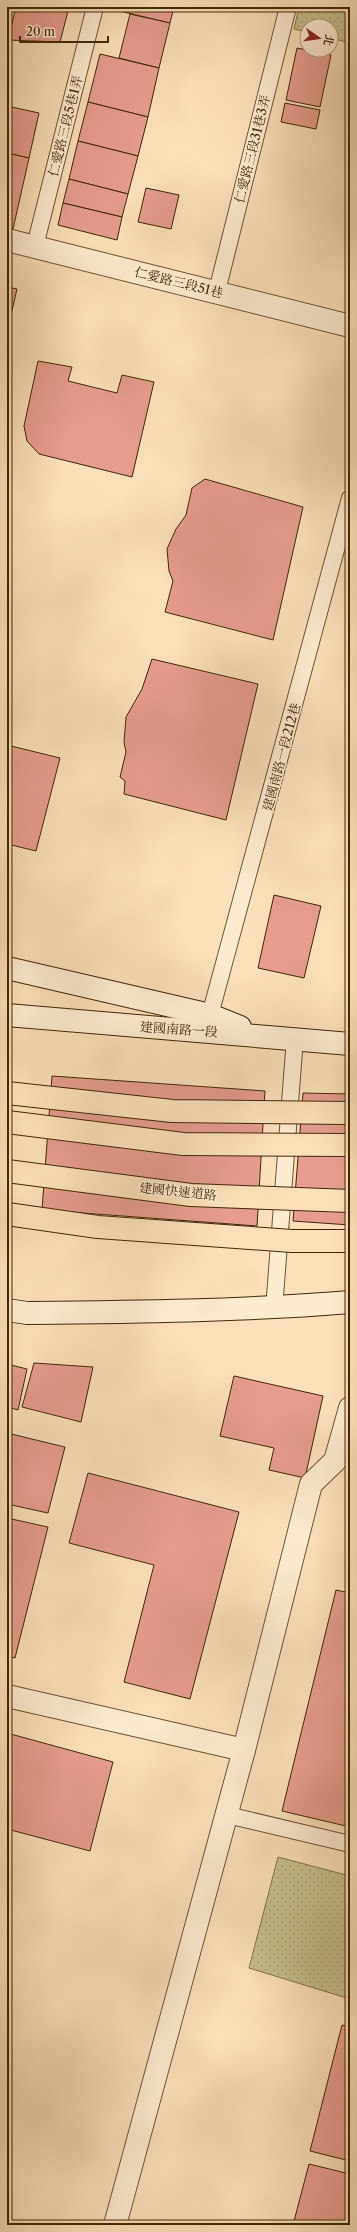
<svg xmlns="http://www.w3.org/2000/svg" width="357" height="2232" font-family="'Libre Caslon Text','Noto Serif TC',serif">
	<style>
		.grass { fill: url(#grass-dots); stroke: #827448 }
		.building { fill: #e79c8d; stroke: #402805 }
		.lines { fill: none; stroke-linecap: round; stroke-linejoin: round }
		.lane-casing { stroke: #6e5632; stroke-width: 18 }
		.street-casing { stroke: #6e5632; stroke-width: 24 }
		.secondary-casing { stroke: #402805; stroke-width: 24 }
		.lane { stroke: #fcebd1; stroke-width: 16 }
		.street { stroke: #fcebd1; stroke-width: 22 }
		.secondary { stroke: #fcebd1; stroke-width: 22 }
		.highway-bridge-casing { stroke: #402805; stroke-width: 24; stroke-linecap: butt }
		.highway-bridge { stroke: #fae0b8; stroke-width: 22 }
		.labels { text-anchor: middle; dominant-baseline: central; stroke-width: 3; stroke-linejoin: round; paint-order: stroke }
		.street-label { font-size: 13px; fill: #402805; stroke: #fcebd1 }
	</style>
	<defs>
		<pattern id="grass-dots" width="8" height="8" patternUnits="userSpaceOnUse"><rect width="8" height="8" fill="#c5c08a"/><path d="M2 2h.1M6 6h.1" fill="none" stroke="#aaa576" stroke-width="1.8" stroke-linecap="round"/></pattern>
	</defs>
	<rect width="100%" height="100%" fill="#fae0b8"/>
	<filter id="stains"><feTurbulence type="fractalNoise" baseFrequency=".005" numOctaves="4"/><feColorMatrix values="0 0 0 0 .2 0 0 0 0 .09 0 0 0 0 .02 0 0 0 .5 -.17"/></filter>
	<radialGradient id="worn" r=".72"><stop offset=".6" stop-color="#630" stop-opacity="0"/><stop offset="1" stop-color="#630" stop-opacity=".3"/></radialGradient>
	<g class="grass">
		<polygon points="299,7 350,7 350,43 331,38 331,26 307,26 307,32 294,29"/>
		<polygon points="278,1857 350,1876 350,1999 249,1968"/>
	</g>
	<g class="building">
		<polygon points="16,7 69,7 60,42 8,40"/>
		<polygon points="111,7 174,7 170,23 111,9"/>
		<polygon points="130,14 170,23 159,68 119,58"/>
		<polygon points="297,48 331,55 320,107 286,100"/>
		<polygon points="100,54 159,68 148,117 88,102"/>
		<polygon points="88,102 148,117 138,156 78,141"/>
		<polygon points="285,103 320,110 316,129 281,122"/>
		<polygon points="7,106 39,113 29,158 7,153"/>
		<polygon points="78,141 138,156 128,194 69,179"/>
		<polygon points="7,153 29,158 13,229 7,228"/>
		<polygon points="69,179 128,194 122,217 63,203"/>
		<polygon points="146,188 179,195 171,229 138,222"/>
		<polygon points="63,203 122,217 117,240 58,225"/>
		<polygon points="7,287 17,289 7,332"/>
		<polygon points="38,361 72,367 68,381 117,393 122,375 154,382 132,477 39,454 27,441 24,426"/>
		<polygon points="205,479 303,507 273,640 165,612 173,581 169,571 167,549 176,529 186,515 192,488"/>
		<polygon points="152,659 258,684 226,820 124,794 125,781 120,777 126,752 124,742 126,717 142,689"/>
		<polygon points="7,745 60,758 36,851 7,844"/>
		<polygon points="274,895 321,906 304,978 258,968"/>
		<polygon points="52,1076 265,1091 257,1226 42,1210"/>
		<polygon points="303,1093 350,1094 350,1225 293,1221"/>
		<polygon points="34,1363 93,1367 81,1422 22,1407"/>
		<polygon points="7,1364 27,1369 18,1410 7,1407"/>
		<polygon points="234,1376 323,1396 305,1478 269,1470 274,1448 220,1436"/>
		<polygon points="7,1433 65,1447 48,1513 7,1504"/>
		<polygon points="88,1473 239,1512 190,1699 124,1682 154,1565 69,1543"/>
		<polygon points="7,1518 48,1527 15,1658 7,1656"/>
		<polygon points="336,1590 350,1593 350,1827 282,1811"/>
		<polygon points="7,1733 113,1762 90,1851 7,1829"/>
		<polygon points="342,2025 350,2027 350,2161 310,2151"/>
		<polygon points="309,2164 350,2174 348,2225 293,2225"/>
	</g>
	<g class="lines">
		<g class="lane-casing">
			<g id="lane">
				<polyline points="35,246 95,7"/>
				<polyline points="217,291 288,7"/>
				<polyline points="210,1015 350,498"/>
				<polyline points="274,1309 295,1038"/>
				<polyline points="227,1815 350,1844"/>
			</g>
		</g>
		<g class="street-casing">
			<g id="street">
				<polyline points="7,240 350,326"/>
				<polyline points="7,1696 244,1750"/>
				<polyline points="115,2225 244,1750 311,1484 335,1461 350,1408"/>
			</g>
		</g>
		<g class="secondary-casing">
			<g id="secondary">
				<polyline points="7,968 210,1015 240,1027"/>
				<polyline points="7,1015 350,1044"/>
				<path d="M7,1310L27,1313C135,1312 242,1311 350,1302"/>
			</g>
		</g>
		<use href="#lane" class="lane"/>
		<use href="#street" class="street"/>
		<use href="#secondary" class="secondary"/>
		<g class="highway-bridge-casing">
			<g id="highway-bridge">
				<polyline points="7,1093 172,1111 350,1113"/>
				<polyline points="7,1122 183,1144 350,1145"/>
				<polyline points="7,1171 191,1195 350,1201"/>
				<polyline points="7,1214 98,1227 292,1241 350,1241"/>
			</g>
		</g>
		<use href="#highway-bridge" class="highway-bridge"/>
	</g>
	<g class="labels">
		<g class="street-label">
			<text transform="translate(65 126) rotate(-76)">仁愛路三段5巷1弄</text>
			<text transform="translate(252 149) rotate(-76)">仁愛路三段31巷3弄</text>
			<text transform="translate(179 282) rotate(14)">仁愛路三段51巷</text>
			<text transform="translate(281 757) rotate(-75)">建國南路一段212巷</text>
			<text transform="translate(179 1029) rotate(4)">建國南路一段</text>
			<text transform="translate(178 1191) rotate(6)">建國快速道路</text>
		</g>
	</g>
	<rect width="357" height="2232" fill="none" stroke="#fae0b8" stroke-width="24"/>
	<rect x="8" y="8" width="341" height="2216" fill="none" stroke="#402805" stroke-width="2"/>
	<rect x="12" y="12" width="333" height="2208" fill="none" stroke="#402805"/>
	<g transform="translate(319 38) rotate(103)"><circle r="19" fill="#fcebd1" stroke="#b19d7f"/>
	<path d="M0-3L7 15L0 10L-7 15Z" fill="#8f2418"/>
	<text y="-6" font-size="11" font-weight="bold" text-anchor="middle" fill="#402805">北</text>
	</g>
	<path d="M20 36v6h88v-6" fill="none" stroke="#402805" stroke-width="2"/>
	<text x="26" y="36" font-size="12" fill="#402805" stroke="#fcebd1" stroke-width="3" paint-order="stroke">20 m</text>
	<rect width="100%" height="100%" filter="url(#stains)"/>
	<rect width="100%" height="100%" fill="url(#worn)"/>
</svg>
